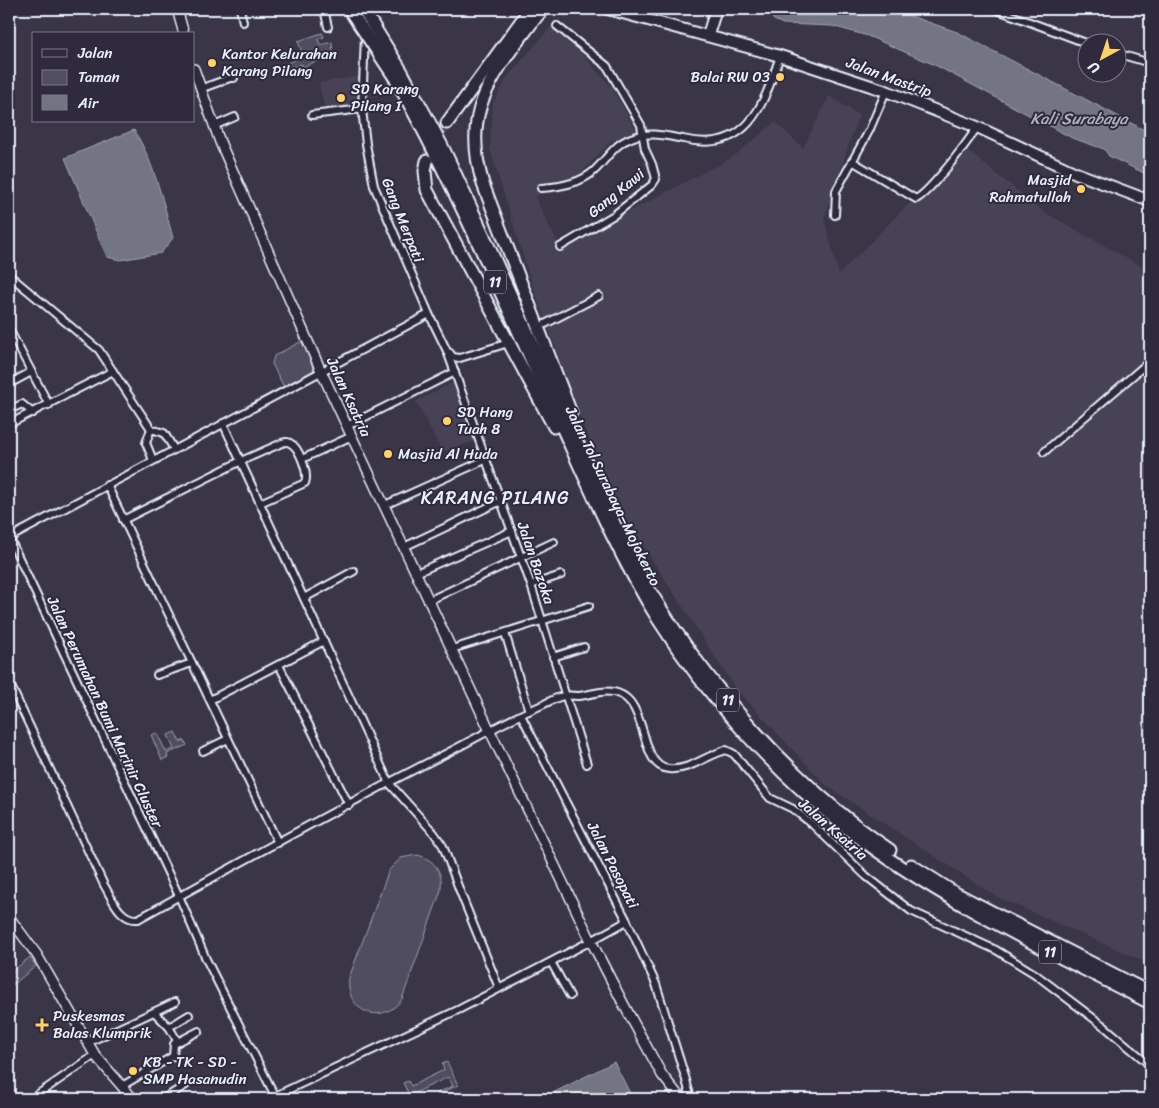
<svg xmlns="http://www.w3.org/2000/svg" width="1159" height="1108" font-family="Sriracha,sans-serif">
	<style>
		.built { fill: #464354 }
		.green { fill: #504e5f; stroke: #9ca0ac }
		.water { fill: #737482; stroke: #a2a6b1 }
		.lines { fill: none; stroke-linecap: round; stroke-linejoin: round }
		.highway-tunnel { stroke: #545262; stroke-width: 11; stroke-dasharray: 11 5.5; stroke-linecap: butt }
		.street-casing { stroke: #e8f1f8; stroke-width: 10 }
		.secondary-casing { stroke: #e8f1f8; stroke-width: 12 }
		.primary-casing { stroke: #e8f1f8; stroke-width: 14 }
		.highway-casing { stroke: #e8f1f8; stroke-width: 15 }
		.street { stroke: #2f2a3d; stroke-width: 6 }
		.secondary { stroke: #2f2a3d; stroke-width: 9 }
		.primary { stroke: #2f2a3d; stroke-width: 10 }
		.highway { stroke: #2f2a3d; stroke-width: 11 }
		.highway-bridge-casing { stroke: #e8f1f8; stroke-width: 15; stroke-linecap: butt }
		.highway-bridge { stroke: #2f2a3d; stroke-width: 11 }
		.poi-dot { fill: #ffd166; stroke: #2f2a3d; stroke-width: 2 }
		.labels { text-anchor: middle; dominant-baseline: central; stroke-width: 4; stroke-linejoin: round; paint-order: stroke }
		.shield { fill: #2f2a3d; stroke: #b0b5c0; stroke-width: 1 }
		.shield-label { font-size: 14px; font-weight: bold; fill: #e8f1f8 }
		.poi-label { font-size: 15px; fill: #e8f1f8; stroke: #2f2a3d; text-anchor: start }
		.street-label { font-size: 15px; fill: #e8f1f8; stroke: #2f2a3d }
		.water-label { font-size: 16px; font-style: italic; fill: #aeb2bd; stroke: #2f2a3d }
		.quarter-label { font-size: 18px; letter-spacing: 1px; fill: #e8f1f8; stroke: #2f2a3d }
	</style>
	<rect width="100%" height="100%" fill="#3a3648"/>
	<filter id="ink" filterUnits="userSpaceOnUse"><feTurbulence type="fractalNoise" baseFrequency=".02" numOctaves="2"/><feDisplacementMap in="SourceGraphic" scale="10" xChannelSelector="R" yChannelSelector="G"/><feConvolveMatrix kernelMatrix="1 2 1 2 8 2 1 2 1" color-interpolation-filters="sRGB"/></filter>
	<g filter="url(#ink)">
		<g class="built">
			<polygon points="554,23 610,85 636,130 611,141 581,173 535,197 560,248 733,157 775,122 803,148 829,96 859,115 824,218 839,274 964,148 1044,212 1150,271 1150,964 995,896 827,786 735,688 606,488 528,272 490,149 493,104 506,79"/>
			<polygon points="359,76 360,112 326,116 319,83"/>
			<polygon points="455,382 476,441 442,452 416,401"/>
		</g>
		<g class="green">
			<polygon points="322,33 324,37 318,39 320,45 332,42 333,53 322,56 321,59 303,67 302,64 284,70 281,66 303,56 298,41"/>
			<polygon points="304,340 314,371 285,389 272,364 274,356"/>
			<polygon points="175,732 180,742 184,740 187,745 167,754 168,757 162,760 151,735 157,733 166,752 174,749 168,735"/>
			<path d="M417,855C435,859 445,874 440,893L402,999C382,1027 345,1012 349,978L389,870L401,858Z"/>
			<polygon points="30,957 36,966 9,988 9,974"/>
			<polygon points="447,1062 458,1085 438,1095 437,1093 453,1086 448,1077 413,1094 415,1099 411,1099 403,1083 408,1081 411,1086 444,1070 442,1064"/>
		</g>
		<g class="water">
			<polygon points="763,9 890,9 957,32 1150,133 1150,176 1117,160 1109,156 1104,149 1072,138 935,65 868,36 832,26 783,24 774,20"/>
			<path d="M134,130C154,162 163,201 173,238L161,253L120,260L107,257L65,158Z"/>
			<polygon points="614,1062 633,1099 541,1099"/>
		</g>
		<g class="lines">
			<polyline class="highway-tunnel" points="427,161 430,149 447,123"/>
			<g class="street-casing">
				<g id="street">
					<polyline points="240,9 243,22"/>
					<polyline points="324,9 328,27"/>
					<polyline points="995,9 1086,43"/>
					<polyline points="557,26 607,66 641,125 645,149 652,164 656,179 652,185 614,215 560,247"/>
					<polyline points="365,35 362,109 366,144 374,186 429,314 447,351 531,585 587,764"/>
					<polyline points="1116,53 1150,63"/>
					<polyline points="200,89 230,78 234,78"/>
					<polyline points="312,115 362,109"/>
					<polyline points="214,126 235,117"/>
					<path d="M852,161L916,199C930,192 968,142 977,127"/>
					<path d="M541,188C558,187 581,183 594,171C607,159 614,144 631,138C647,131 667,136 683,139C748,154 763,106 780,56"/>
					<polyline points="835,215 836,191 869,131 886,91"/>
					<polyline points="9,275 99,350 151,429 164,433 174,449"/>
					<polyline points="545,324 599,296"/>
					<polyline points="9,329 49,405"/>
					<polyline points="450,353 453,357 460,358 505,344"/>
					<polyline points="9,384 31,372"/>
					<polyline points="9,410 22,404 33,413"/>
					<polyline points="223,423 389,783 434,833 443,846 461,894 499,988"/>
					<polyline points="9,424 113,371"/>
					<polyline points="347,426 455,372"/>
					<polyline points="151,429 146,443 153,460"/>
					<polyline points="1044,452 1150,361"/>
					<polyline points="302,459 352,436"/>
					<polyline points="107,485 278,843"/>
					<polyline points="385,505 485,460"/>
					<path d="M123,520L241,461L282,443C285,442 287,441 290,443C299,447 309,473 305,483L260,503"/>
					<polyline points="9,537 179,896 206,959 275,1096 460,1009 591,941 627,921"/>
					<polyline points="9,538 429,314"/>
					<polyline points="404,547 501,501"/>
					<polyline points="416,573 512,531"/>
					<polyline points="531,585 561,575"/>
					<polyline points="304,598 354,571"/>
					<polyline points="430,600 554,542"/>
					<polyline points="505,633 529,711"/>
					<polyline points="452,649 589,606"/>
					<polyline points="553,657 584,647"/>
					<polyline points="279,665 349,805"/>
					<polyline points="157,675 192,663"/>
					<path d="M9,682L104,885C112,898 120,921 138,919C236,865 334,810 435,759C470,742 504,721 540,706C547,703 556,697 564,696C568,695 574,696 579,696C586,695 594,693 601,692C654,685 634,767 669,769C689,771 707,755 726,750L734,754L770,798L793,809L812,824L866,876L911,911L996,950L1035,974L1105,1027L1150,1065"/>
					<polyline points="210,700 324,641"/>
					<polyline points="521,715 627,921 656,984 686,1080 691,1099"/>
					<polyline points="203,751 228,739"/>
					<polyline points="551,962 570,996"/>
					<polyline points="154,1012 169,1027 189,1015"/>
					<polyline points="169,1027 178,1042"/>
					<polyline points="87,1043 175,1002"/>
					<polyline points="122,1086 173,1056 174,1044 199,1031"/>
					<polyline points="31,1099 95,1055"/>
					<polyline points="120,1099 128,1093"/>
					<polyline points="163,1099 186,1085"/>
				</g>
			</g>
			<g class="secondary-casing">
				<g id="secondary">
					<polyline points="177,9 184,34"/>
					<polyline points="194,69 220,142 321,371 490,731 591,941 624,1005 662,1075 678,1095 684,1099"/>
					<polyline points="9,917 37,955 95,1055 133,1099"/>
				</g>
			</g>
			<g class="primary-casing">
				<g id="primary">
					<polyline points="608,9 780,56 886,91 977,127 1076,173 1150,201"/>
					<polyline points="708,35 716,9"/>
				</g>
			</g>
			<g class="highway-casing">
				<g id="highway">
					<path d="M543,9C534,19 526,31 517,42C481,90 465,124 483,184L571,413"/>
					<path d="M402,72C416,98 431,124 444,150C481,227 515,306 551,384C583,453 611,525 650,591C708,687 796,787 890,850"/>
					<path d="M395,78C458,190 507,309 561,425C591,491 620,558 658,619C707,697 777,774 849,830C941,901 1047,950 1150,1003"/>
					<polyline points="447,123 530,9"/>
					<polyline points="427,161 425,171 427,190 554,427"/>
					<polyline points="911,865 955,893 1150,993"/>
				</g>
			</g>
			<use href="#street" class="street"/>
			<use href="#secondary" class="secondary"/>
			<use href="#primary" class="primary"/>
			<use href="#highway" class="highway"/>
			<g class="highway-bridge-casing">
				<g id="highway-bridge">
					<polyline points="349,9 395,78"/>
					<polyline points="363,9 402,72"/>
				</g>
			</g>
			<use href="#highway-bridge" class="highway-bridge"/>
		</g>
	</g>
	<g class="poi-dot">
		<circle cx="212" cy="63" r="5"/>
		<circle cx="780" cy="77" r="5"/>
		<circle cx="341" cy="98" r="5"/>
		<circle cx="1081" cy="189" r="5"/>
		<circle cx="447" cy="421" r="5"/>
		<circle cx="388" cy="454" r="5"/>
		<path d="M39.5 1017.5h5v5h5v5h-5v5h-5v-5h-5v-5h5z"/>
		<circle cx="133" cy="1071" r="5"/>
	</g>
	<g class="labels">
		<g class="shield">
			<rect x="484" y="270.5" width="22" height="23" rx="4"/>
			<rect x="717" y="688.5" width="22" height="23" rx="4"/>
			<rect x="1039" y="940.5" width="22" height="23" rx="4"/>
		</g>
		<g class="shield-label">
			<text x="495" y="282">11</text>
			<text x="728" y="700">11</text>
			<text x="1050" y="952">11</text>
		</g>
		<g class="poi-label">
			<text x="222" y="54">Kantor Kelurahan<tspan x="222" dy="17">Karang Pilang</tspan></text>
			<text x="770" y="77" text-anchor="end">Balai RW 03</text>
			<text x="351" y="89">SD Karang<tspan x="351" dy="17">Pilang I</tspan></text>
			<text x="1071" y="180" text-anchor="end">Masjid<tspan x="1071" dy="17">Rahmatullah</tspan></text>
			<text x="457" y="412">SD Hang<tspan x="457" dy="17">Tuah 8</tspan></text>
			<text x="398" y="454">Masjid Al Huda</text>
			<text x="53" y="1016">Puskesmas<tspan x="53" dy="17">Balas Klumprik</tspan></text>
			<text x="143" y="1062">KB - TK - SD -<tspan x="143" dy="17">SMP Hasanudin</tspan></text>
		</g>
		<g class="street-label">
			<text transform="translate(889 77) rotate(20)">Jalan Mastrip</text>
			<text transform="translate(616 193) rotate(-39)">Gang Kawi</text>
			<text transform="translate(403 220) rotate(68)">Gang Merpati</text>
			<text transform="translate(349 397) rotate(65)">Jalan Ksatria</text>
			<text transform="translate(613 496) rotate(64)">Jalan Tol Surabaya–Mojokerto</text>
			<text transform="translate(536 563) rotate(71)">Jalan Bazoka</text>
			<text transform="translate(105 712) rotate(65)">Jalan Perumahan Bumi Marinir Cluster</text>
			<text transform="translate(833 829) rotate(41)">Jalan Ksatria</text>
			<text transform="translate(613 865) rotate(63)">Jalan Pasopati</text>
		</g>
		<g class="water-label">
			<text x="1079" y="118">Kali Surabaya</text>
		</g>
		<g class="quarter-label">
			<text x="495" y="498">KARANG PILANG</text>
		</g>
	</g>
	<rect width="1159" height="1108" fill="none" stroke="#2f2a3d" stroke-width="30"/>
	<rect x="15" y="15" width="1129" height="1078" fill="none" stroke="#e8f1f8" stroke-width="2" filter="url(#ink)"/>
	<rect x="32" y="32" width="162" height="90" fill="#2f2a3d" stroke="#797a88"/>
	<rect x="42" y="49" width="25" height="8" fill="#2f2a3d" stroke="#797a88"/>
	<text x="78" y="58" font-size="15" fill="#e8f1f8">Jalan</text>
	<rect x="42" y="70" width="25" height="15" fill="#504e5f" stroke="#797a88"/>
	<text x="78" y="82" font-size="15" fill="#e8f1f8">Taman</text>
	<rect x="42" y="95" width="25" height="15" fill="#737482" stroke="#797a88"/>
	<text x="78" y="108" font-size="15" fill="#e8f1f8">Air</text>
	<g transform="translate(1102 58) rotate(220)"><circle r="24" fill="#2f2a3d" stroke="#797a88"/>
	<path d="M0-4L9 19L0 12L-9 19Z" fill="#ffd166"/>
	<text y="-8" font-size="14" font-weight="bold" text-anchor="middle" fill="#e8f1f8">U</text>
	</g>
</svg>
